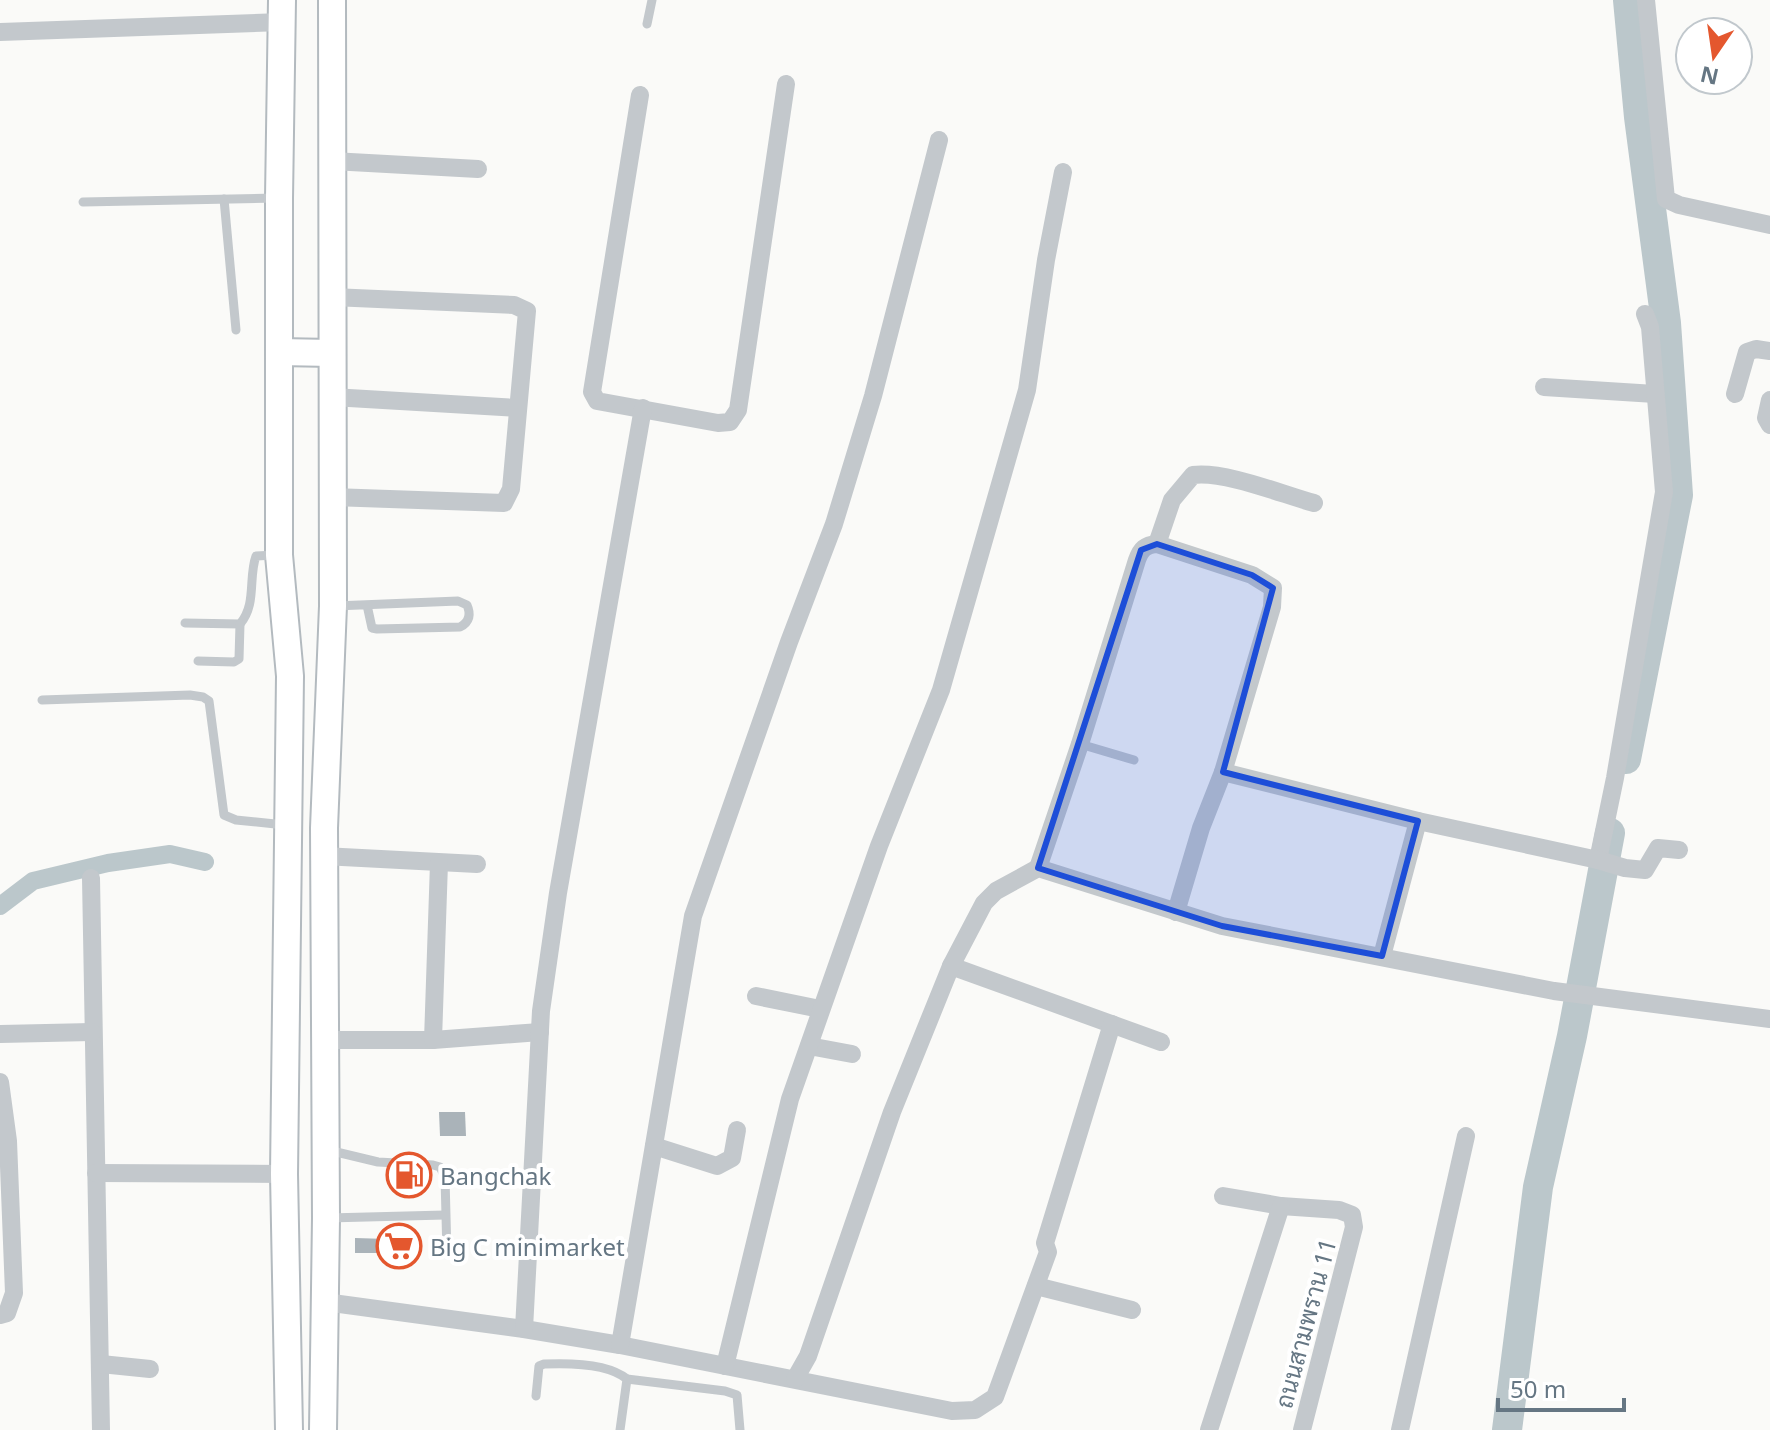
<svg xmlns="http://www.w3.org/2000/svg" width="1770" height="1430" font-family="'Noto Sans',Sarabun,sans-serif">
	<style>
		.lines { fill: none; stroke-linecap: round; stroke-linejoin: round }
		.canal { stroke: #bbc7cb; stroke-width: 18 }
		.river { stroke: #bbc7cb; stroke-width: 30 }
		.building { fill: #aab3b9 }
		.secondary-casing { stroke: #b3babf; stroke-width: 30 }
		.lane { stroke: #c3c8cc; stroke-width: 9 }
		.street { stroke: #c3c8cc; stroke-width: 18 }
		.secondary { stroke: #fff; stroke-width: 26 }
		.marked { fill: #1d4ed8; fill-opacity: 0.2; stroke: #1d4ed8; stroke-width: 6; stroke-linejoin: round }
		.labels { text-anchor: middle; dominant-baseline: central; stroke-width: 8; stroke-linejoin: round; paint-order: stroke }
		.poi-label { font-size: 24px; fill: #657683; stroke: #fff; text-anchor: start }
		.street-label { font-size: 24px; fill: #657683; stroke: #fff }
	</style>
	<rect width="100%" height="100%" fill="#fafaf8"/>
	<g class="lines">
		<polyline class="canal" points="0,906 33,881 108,863 170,854 205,862"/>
		<g class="river">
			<polyline points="1626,759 1678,495 1666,323 1639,117 1628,0"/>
			<polyline points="1507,1430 1538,1187 1572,1036 1610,833"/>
		</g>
	</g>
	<g class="building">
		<polygon points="439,1112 465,1112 466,1136 440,1136"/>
		<polygon points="355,1238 421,1240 421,1253 355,1253"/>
	</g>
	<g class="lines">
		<g class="secondary-casing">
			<g id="secondary">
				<polyline points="282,0 279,198 279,555 290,676 284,1174 289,1430"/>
				<polyline points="279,352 332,353"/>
				<polyline points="323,1430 326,1218 324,828 333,606 332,0"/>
			</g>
		</g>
		<g class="lane">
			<polyline points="647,24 652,0"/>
			<polyline points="224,199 236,330"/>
			<polyline points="83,202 275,198"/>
			<path d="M335,606L458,601L467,605C471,614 470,622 460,627L377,629L372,628L367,605"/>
			<path d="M185,623L240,624C257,604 248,578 256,556L276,555"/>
			<polyline points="198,661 234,662 239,659 240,624"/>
			<polyline points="42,700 190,695 203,697 209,701 224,815 236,820 285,825"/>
			<polyline points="1080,744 1134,760"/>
			<polyline points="328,1150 378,1162 433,1165 440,1167 445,1177 447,1255"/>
			<polyline points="328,1218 445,1215"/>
			<polyline points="627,1379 725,1391 737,1395 740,1430"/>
			<path d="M536,1396L539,1366L544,1364C567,1363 608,1363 627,1379L620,1430"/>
		</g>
		<g class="street">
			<polyline points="1646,0 1666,199 1679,205 1770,225"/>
			<polyline points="0,32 282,22"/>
			<polyline points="640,95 592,392 597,401 718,423 730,422 738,410 786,84"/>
			<polyline points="332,161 478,169"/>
			<polyline points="1544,387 1655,394"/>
			<polyline points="1735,394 1747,352 1756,349 1770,351"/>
			<polyline points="332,397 518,408"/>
			<polyline points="1770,400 1766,418 1770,425"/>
			<polyline points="332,497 504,503 511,489 527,311 514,305 332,297"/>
			<path d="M1157,544L1172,500L1193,475C1226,471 1281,494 1314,503"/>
			<polyline points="323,856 477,864"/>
			<polyline points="1598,860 1615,778 1664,492 1650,327 1645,314"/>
			<path d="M1038,868L1080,744L1137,560C1141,549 1145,545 1157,544L1252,575L1273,588L1272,607L1223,772"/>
			<polyline points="91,878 101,1430"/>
			<polyline points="1176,912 1201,828 1223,772 1418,821 1598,860 1625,868 1645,870 1658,848 1679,850"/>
			<polyline points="1382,956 1418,821"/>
			<polyline points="951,966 1161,1042"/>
			<polyline points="756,996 820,1009"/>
			<polyline points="0,1034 92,1032"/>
			<polyline points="325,1040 433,1040 540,1032"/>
			<polyline points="433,1040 439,863"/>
			<polyline points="809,1046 852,1054"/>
			<polyline points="0,1082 8,1141 14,1293 7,1313 0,1315"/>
			<polyline points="654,1146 717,1166 732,1158 737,1130"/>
			<polyline points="96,1173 284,1174"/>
			<polyline points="1223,1196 1281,1206 1339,1210 1352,1215 1354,1227 1302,1430"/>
			<polyline points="1036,1286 1132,1310"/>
			<polyline points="325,1302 524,1329 620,1345 952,1411 975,1410 995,1397 1048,1252 1045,1243 1112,1024"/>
			<polyline points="524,1329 541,1011 558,893 643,408"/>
			<polyline points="620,1345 693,916 789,642 834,524 873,396 939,140"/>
			<polyline points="101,1364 150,1369"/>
			<polyline points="725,1366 790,1099 879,846 941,690 1027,390 1046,260 1063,172"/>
			<polyline points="795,1379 808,1356 892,1112 951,966 984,903 996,891 1038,868 1222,926 1554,991 1770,1019"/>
			<polyline points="1209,1430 1281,1206"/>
			<polyline points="1400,1430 1466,1136"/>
		</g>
		<use href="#secondary" class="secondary"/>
	</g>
	<path class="marked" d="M1157,544L1252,575L1273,588L1223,772L1418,821L1382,956L1222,926L1038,868L1141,550Z"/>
	<defs>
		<g id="fuel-ring" transform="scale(2.3)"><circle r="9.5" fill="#fff" stroke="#e4572e" stroke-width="1.5"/><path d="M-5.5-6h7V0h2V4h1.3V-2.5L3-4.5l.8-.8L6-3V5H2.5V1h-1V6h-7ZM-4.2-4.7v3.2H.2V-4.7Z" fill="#e4572e"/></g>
		<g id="supermarket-ring" transform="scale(2.3)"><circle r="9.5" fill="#fff" stroke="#e4572e" stroke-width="1.5"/><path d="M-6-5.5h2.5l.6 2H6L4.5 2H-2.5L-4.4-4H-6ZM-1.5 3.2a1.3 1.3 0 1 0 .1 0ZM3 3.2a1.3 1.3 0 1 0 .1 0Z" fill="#e4572e"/></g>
	</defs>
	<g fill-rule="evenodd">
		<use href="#fuel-ring" x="409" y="1175"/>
		<use href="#supermarket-ring" x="399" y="1246"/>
	</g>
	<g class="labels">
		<g class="poi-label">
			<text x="440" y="1175">Bangchak</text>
			<text x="430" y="1246">Big C minimarket</text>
		</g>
		<g class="street-label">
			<text transform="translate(1305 1323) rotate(-75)">ถนนสามพราน 11</text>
		</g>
	</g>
	<g transform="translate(1714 56) rotate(193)"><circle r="38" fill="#ffffff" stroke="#c1c8cd" stroke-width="2"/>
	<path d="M0-6L14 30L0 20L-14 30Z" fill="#e4572e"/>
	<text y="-12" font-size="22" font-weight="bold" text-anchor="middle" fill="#657683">N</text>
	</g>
	<path d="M1498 1398v12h126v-12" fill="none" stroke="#657683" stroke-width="4"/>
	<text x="1510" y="1398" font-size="24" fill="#657683" stroke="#ffffff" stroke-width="6" paint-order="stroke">50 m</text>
</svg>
